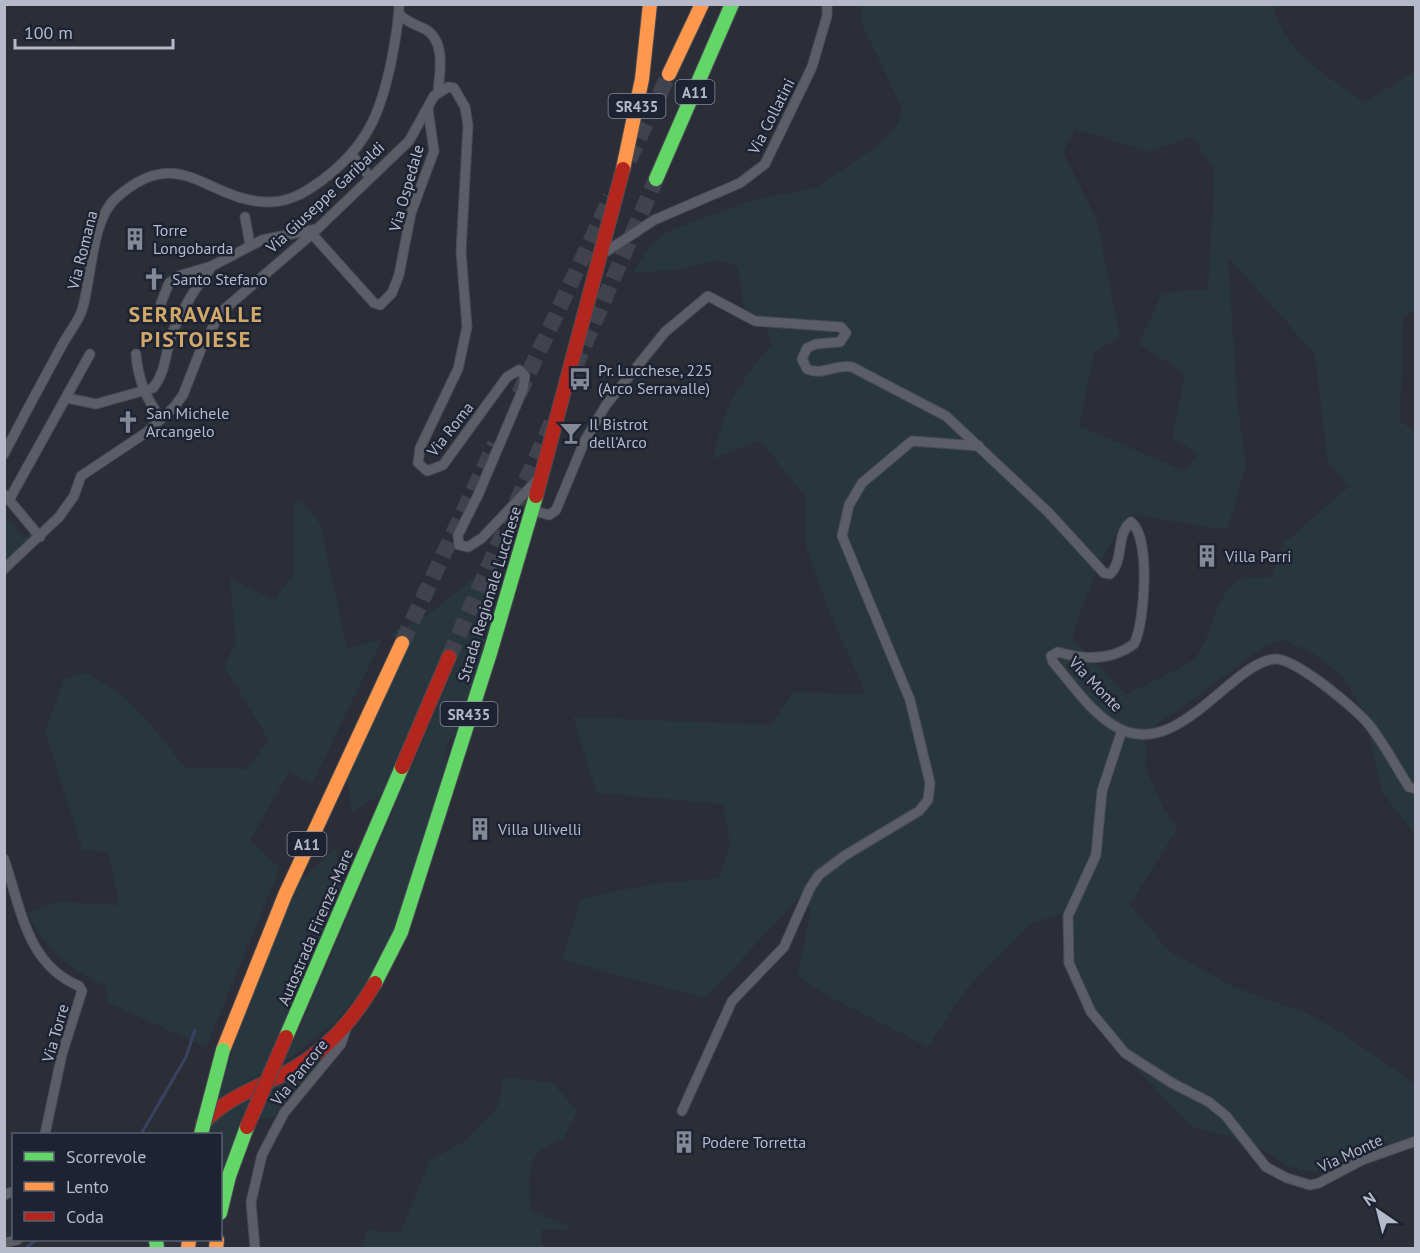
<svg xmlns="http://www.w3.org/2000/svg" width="1420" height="1253" font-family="'PT Sans',sans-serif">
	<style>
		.green { fill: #28373d; fill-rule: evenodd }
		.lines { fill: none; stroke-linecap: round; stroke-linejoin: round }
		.stream { stroke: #394260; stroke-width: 3 }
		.highway-tunnel { stroke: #40434d; stroke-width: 16; stroke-dasharray: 16 8; stroke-linecap: butt }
		.street-casing { stroke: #494b52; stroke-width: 11 }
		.fast-casing { stroke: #494b54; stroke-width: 16 }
		.slow-casing { stroke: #494b54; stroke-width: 16 }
		.jam-casing { stroke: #494b54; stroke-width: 16 }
		.street { stroke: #5b5e66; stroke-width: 9 }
		.fast { stroke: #63d668; stroke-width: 14 }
		.slow { stroke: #ff974d; stroke-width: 14 }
		.jam { stroke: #b3261e; stroke-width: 14 }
		.fast-bridge-casing { stroke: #484a53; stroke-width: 16; stroke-linecap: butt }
		.jam-bridge-casing { stroke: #484a53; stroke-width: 16; stroke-linecap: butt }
		.fast-bridge { stroke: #63d668; stroke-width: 14 }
		.jam-bridge { stroke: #b3261e; stroke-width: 14 }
		.labels { text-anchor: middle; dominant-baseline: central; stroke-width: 5; stroke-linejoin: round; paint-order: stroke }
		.shield { fill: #1e2333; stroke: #888c9c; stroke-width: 1.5 }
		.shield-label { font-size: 15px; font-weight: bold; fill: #b5b9c9 }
		.street-label { font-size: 16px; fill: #b5b9c9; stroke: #1e2333 }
		.poi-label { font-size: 16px; fill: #b5b9c9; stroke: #1e2333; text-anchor: start }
		.district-label { font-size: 22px; font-weight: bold; letter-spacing: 1.5px; fill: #d1a868; stroke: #1e2333 }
	</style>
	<rect width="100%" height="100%" fill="#2b2e37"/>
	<g class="green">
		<path d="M861,5H1273C1283,52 1327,76 1364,102L1413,73L1416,76V309L1403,318L1400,421L1416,433L1415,834L1382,792L1364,712L1342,676L1316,655L1284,640L1264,646L1179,710L1146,730L1145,767L1164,809L1177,829L1130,905L1169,951L1233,987L1308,1014L1343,1034L1415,1084V1135L1410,1138L1366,1150L1334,1166L1317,1171H1305L1285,1165L1266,1151L1228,1136L1193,1127L1088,1018L1062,963L1065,912L1032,923L963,993L928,1047L827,995L798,976L811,909L800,897L705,998L562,960L581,899L646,885L719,878L730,844L723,804L597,793L573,717L772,725L793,692L866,694L826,604L806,545V497L760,440L713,459C725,407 736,385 772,345L766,325L744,308L738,267L719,260L682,269L633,273L649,247L668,231L756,199L816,188L877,146L898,124L902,108L862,24ZM1075,129L1149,152L1192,136L1215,171L1208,289L1162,293L1139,344L1185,374L1172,438L1198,453L1185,471L1079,426L1094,352L1120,337L1097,220L1063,152ZM1228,257L1315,354L1328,463L1350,486L1285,542L1271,577C1263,578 1250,576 1243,579C1213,591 1214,635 1196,657C1188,667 1140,687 1126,695L1072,638C1086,595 1102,550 1130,514L1227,530L1246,466L1237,401Z"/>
		<path d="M301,500L320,524L347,649L382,639L312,784L289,772L250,840L280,868L206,1047L109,1003L105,986C67,967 47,951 27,913L56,902L119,905L109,852L83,850L45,732L65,678L87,673L123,695L152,726L184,767L247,769L269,740L224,666L236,642L230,579L275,600L294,573V508Z"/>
		<polygon points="4,515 25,538 30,533 34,536 4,563"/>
		<polygon points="473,579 496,607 455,739 450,738 444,754 447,763 392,938 370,980 335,1022 290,1058 217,1099 249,1001 297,883 336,848 342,891 279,1039 293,1044 458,659 445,653 384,793 352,812 347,777 408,644 392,636 395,630 420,621"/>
		<polygon points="322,1060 272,1118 242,1121 221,1188 220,1134 209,1134 212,1121 250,1093"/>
		<path d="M504,1077L552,1083L578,1111L563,1139C522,1152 529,1174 530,1211L568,1225V1229H542L541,1243L545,1248H362L366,1230L400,1233L430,1160L464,1142L498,1106Z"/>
	</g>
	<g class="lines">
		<g class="stream">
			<polyline points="141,1134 186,1057 195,1030"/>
			<polyline points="26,1248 36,1240"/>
		</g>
		<g class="highway-tunnel">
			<polyline points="629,160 669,74"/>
			<polyline points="575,367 656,179"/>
			<polyline points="519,394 611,197"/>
			<polyline points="402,643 495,444"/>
			<polyline points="449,657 553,419"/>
		</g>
		<g class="street-casing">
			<g id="street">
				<path d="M400,15C407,22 416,25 425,29C446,41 440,72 438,92"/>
				<polyline points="351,154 370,177"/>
				<polyline points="245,217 250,245"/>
				<polyline points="312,234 374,303 380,305 392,293 399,275 411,213 434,151 428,109"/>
				<polyline points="601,255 654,220 740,183 765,164 812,67 827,16 827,4"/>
				<polyline points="161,303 169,283 178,276 212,266 262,240 317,229"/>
				<path d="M136,354C138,380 146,398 161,419"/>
				<path d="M67,398L96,404L153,388C167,371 165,350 173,331C183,308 197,285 212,266"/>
				<path d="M4,454C22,419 41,384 60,349C66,336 78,323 82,310C92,279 91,220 116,198C182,139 207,204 272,202C291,201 306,192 321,181C367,147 381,113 392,58C395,40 399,23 399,4"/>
				<polyline points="5,495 40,537"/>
				<polyline points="9,500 90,354"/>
				<path d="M532,510L549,515L556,510L585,440L606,405L665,332L708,296L755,321L841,327L846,333L840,342L816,344L807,348L802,359L807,369C822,376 836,364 852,367L946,416L1048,512L1104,573L1110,574C1125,559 1115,535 1131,522C1151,537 1145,623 1134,644C1111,661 1084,660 1058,652L1051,656L1053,662C1072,684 1093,716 1120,729C1180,758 1232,662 1275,659C1294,657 1358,710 1370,726C1385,745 1396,767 1409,787L1416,789"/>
				<polyline points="4,569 59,517 74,496 81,476 147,432 174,407 183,395 201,349 221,312 312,234 409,141 434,96 448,87 454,88 465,107 468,125 461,251 467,327 458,369 420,448 418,463 427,471 443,465 507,377 519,370 525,376 523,389 478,495 458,535 459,545 468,547 482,538 538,479"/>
				<polyline points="1122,730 1102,791 1096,855 1068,916 1069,963 1091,1012 1125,1053 1172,1083 1209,1102 1226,1116 1266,1167 1287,1178 1310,1185 1319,1183 1362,1160 1416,1141"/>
				<path d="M4,859C21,907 26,964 79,986L82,991L62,1054L45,1134"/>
				<polyline points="682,1111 732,1001 784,947 810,888 819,875 844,856 919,811 928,800 930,783 910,700 842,536 849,505 862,483 912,441 979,446"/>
				<polyline points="4,1195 14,1191"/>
				<polyline points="4,1243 17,1240"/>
				<polyline points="255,1248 251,1202 262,1155 284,1113 341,1044 347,1026"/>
			</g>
		</g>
		<g class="fast-casing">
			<g id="fast">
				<polyline points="656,179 732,4"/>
				<polyline points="375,983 401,932 490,653 536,496"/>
				<polyline points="286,1037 402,767"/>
				<polyline points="220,1213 229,1176 247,1127"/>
				<polyline points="156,1240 157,1248"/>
			</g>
		</g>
		<g class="slow-casing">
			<g id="slow">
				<polyline points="669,74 702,4"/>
				<polyline points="623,169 642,79 650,4"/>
				<polyline points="223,1050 285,895 402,643"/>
				<polyline points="188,1248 189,1240"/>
				<polyline points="216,1248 217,1240"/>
			</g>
		</g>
		<g class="jam-casing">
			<g id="jam">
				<polyline points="536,496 623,169"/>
				<polyline points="402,767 449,657"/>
				<path d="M203,1123C229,1095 261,1087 293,1069C328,1049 355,1017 375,983"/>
			</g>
		</g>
		<use href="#street" class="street"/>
		<use href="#fast" class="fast"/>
		<use href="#slow" class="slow"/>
		<use href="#jam" class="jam"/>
		<g class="fast-bridge-casing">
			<polyline id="fast-bridge" points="201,1134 223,1050"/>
		</g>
		<g class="jam-bridge-casing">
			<polyline id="jam-bridge" points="247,1127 286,1037"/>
		</g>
		<use href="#fast-bridge" class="fast-bridge"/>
		<use href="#jam-bridge" class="jam-bridge"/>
	</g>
	<defs>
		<g id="building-bare" transform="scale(1.8)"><path d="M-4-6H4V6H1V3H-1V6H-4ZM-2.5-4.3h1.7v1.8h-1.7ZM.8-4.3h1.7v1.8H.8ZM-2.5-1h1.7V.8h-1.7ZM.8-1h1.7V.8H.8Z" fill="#858896" stroke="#1e2333" stroke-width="2.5" paint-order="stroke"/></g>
		<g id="church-bare" transform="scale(1.8)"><path d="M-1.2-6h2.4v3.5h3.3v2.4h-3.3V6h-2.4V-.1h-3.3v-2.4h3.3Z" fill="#858896" stroke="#1e2333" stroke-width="2.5" paint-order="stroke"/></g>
		<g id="bus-bare" transform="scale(1.8)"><path d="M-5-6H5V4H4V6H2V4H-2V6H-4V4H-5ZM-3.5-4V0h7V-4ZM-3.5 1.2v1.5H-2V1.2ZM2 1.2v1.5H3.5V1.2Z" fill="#858896" stroke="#1e2333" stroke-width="2.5" paint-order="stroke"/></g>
		<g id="bar-bare" transform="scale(1.8)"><path d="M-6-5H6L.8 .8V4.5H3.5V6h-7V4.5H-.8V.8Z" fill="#858896" stroke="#1e2333" stroke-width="2.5" paint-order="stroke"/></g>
	</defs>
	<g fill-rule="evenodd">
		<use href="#building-bare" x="135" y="239"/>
		<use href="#church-bare" x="154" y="279"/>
		<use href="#bus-bare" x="580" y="379"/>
		<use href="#church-bare" x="128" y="422"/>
		<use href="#bar-bare" x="571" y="433"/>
		<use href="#building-bare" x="1207" y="556"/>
		<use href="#building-bare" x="480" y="829"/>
		<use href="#building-bare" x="684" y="1142"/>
	</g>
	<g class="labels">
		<g class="shield">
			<rect x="675.5" y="80" width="39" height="24" rx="4.5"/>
			<rect x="608.5" y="94" width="57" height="24" rx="4.5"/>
			<rect x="440.5" y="702" width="57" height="24" rx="4.5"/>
			<rect x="287.5" y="832" width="39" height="24" rx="4.5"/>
		</g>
		<g class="shield-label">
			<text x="695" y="92">A11</text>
			<text x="637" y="106">SR435</text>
			<text x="469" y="714">SR435</text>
			<text x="307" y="844">A11</text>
		</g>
		<g class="street-label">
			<text transform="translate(771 116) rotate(-63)">Via Collatini</text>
			<text transform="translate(406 188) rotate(-74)">Via Ospedale</text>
			<text transform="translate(325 197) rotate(-43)">Via Giuseppe Garibaldi</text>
			<text transform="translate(82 250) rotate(-76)">Via Romana</text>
			<text transform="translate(450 429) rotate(-52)">Via Roma</text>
			<text transform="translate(489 594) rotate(-73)">Strada Regionale Lucchese</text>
			<text transform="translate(1096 684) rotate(46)">Via Monte</text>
			<text transform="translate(315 927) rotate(-67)">Autostrada Firenze-Mare</text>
			<text transform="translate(55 1033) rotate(-74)">Via Torre</text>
			<text transform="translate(299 1072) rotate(-51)">Via Pancore</text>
			<text transform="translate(1350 1153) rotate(-25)">Via Monte</text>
		</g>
		<g class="poi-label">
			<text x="153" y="230">Torre<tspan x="153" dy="18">Longobarda</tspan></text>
			<text x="172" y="279">Santo Stefano</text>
			<text x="598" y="370">Pr. Lucchese, 225<tspan x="598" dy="18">(Arco Serravalle)</tspan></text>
			<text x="146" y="413">San Michele<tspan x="146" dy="18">Arcangelo</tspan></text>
			<text x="589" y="424">Il Bistrot<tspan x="589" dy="18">dell'Arco</tspan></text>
			<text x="1225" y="556">Villa Parri</text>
			<text x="498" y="829">Villa Ulivelli</text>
			<text x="702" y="1142">Podere Torretta</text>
		</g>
		<g class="district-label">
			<text x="196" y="314">SERRAVALLE<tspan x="196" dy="25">PISTOIESE</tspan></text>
		</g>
	</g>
	<rect width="1420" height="1253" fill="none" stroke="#b5b9c9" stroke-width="12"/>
	<rect x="12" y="1133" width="210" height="108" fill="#1e2333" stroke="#5a5f6f" stroke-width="1.5"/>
	<rect x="24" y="1152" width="30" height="9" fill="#63d668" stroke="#5a5f6f" stroke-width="1.5"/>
	<text x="66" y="1163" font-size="18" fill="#b5b9c9">Scorrevole</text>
	<rect x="24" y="1182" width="30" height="9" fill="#ff974d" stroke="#5a5f6f" stroke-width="1.5"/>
	<text x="66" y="1193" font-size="18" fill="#b5b9c9">Lento</text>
	<rect x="24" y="1212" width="30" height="9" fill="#b3261e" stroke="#5a5f6f" stroke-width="1.5"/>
	<text x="66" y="1223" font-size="18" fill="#b5b9c9">Coda</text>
	<g transform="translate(1378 1211) rotate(325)" stroke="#1e2333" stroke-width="4.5" paint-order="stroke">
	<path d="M0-4.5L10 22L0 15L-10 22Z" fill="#b5b9c9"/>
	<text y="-9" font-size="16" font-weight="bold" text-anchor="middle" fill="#b5b9c9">N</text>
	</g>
	<path d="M15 39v9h158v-9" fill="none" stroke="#b5b9c9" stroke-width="3"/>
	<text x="24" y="39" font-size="18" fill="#b5b9c9" stroke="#1e2333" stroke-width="4.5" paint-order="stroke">100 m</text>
</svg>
